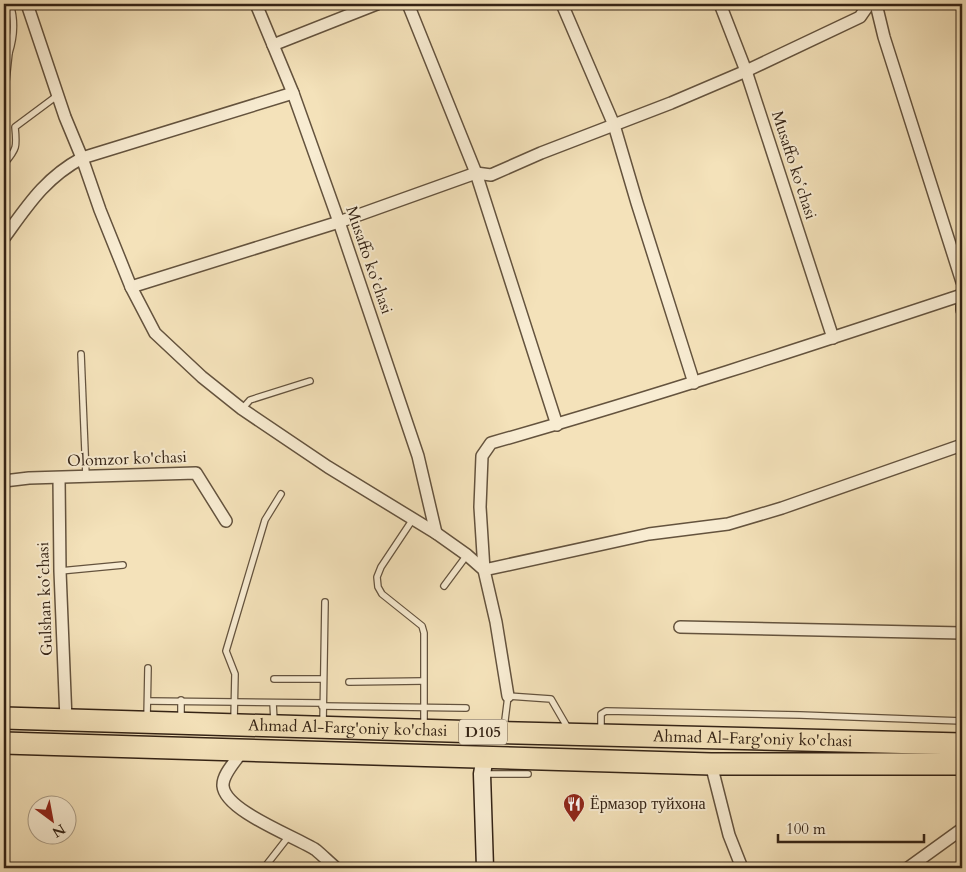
<svg xmlns="http://www.w3.org/2000/svg" width="966" height="872" font-family="Cardo,serif">
	<style>
		.lines { fill: none; stroke-linecap: round; stroke-linejoin: round }
		.lane-casing { stroke: #64533e; stroke-width: 8 }
		.street-casing { stroke: #64533e; stroke-width: 14 }
		.secondary-casing { stroke: #342315; stroke-width: 19 }
		.highway-casing { stroke: #342315; stroke-width: 24 }
		.lane { stroke: #f8ecd2; stroke-width: 5.5 }
		.street { stroke: #f8ecd2; stroke-width: 11 }
		.secondary { stroke: #f8ecd2; stroke-width: 16 }
		.highway { stroke: #f4e2ba; stroke-width: 21 }
		.labels { text-anchor: middle; dominant-baseline: central; stroke-width: 4; stroke-linejoin: round; paint-order: stroke }
		.shield { fill: #f8ecd2; stroke: #6f5f4e; stroke-width: 1 }
		.shield-label { font-size: 15px; font-weight: bold; fill: #342315 }
		.street-label { font-size: 16px; fill: #342315; stroke: #f8ecd2 }
		.poi-label { font-size: 16px; fill: #342315; stroke: #f8ecd2; text-anchor: start }
	</style>
	<rect width="100%" height="100%" fill="#f4e2ba"/>
	<filter id="stains"><feTurbulence type="fractalNoise" baseFrequency=".004" numOctaves="4"/><feColorMatrix values="0 0 0 0 .2 0 0 0 0 .09 0 0 0 0 .02 0 0 0 .5 -.17"/></filter>
	<radialGradient id="worn" r=".72"><stop offset=".6" stop-color="#630" stop-opacity="0"/><stop offset="1" stop-color="#630" stop-opacity=".3"/></radialGradient>
	<g class="lines">
		<g class="lane-casing">
			<g id="lane">
				<polyline points="4,41 9,53 4,100"/>
				<path d="M9,53C14,37 15,19 10,4"/>
				<path d="M4,164C17,149 17,147 15,127L58,95"/>
				<polyline points="81,354 86,476"/>
				<polyline points="242,409 250,400 310,381"/>
				<polyline points="413,519 381,567 377,577 378,587 382,594 422,626 424,633 424,725"/>
				<polyline points="60,571 123,565"/>
				<polyline points="444,586 467,555"/>
				<polyline points="274,679 323,679"/>
				<polyline points="349,682 423,681"/>
				<polyline points="148,701 322,703"/>
				<polyline points="273,703 274,721"/>
				<polyline points="322,706 466,708"/>
				<polyline points="147,718 148,668"/>
				<polyline points="181,718 181,700"/>
				<polyline points="234,720 235,674 226,651 265,520 281,494"/>
				<polyline points="323,723 325,602"/>
				<polyline points="504,728 508,696 551,699 569,730"/>
				<polyline points="601,730 601,714 606,711 800,715 962,721"/>
				<polyline points="485,774 528,774"/>
				<polyline points="264,868 289,836"/>
			</g>
		</g>
		<g class="street-casing">
			<g id="street">
				<polyline points="27,4 65,117 82,158 100,210 131,287 155,333 202,377 242,409 328,467 436,533 467,555 484,570 496,622 508,696"/>
				<polyline points="256,4 293,93 339,222 418,456 436,533"/>
				<polyline points="408,4 476,173 557,425"/>
				<polyline points="562,4 614,125 637,203 694,383"/>
				<polyline points="720,4 746,71 833,338"/>
				<polyline points="876,4 884,37 962,282"/>
				<polyline points="273,45 377,4"/>
				<path d="M4,238C28,205 45,178 82,158L293,93"/>
				<polyline points="131,287 339,222 476,173 491,175 541,153 671,103 746,71 860,17 869,4"/>
				<path d="M962,295C805,347 650,398 491,443L482,456L480,507L484,570L649,534L728,524L782,508L962,445"/>
				<polyline points="962,303 962,310"/>
				<polyline points="59,478 60,571 66,720"/>
				<polyline points="4,481 29,478 196,473 226,521"/>
				<polyline points="680,627 962,633"/>
				<path d="M243,750C237,760 222,774 223,786C225,811 296,837 316,850C323,856 329,862 336,868"/>
				<polyline points="711,764 729,835 742,868"/>
				<polyline points="908,868 962,829"/>
			</g>
		</g>
		<g class="secondary-casing">
			<polyline id="secondary" points="485,868 482,774 485,757"/>
		</g>
		<g class="highway-casing">
			<g id="highway">
				<path id="s1" d="M4,718L482,732L962,744"/>
				<polyline points="4,743 711,764 962,764"/>
			</g>
		</g>
		<use href="#lane" class="lane"/>
		<use href="#street" class="street"/>
		<use href="#secondary" class="secondary"/>
		<use href="#highway" class="highway"/>
	</g>
	<defs>
		<g id="restaurant-pin" transform="scale(1.125)"><path d="M0 17L-7.5 6A9.5 9.5 0 1 1 7.5 6Z" fill="#8f2418" stroke="#f8ecd2"/><path d="M-5-6h1v4h1v-4h1v4h1v-4h1v5L-1.5 .5V6h-2V.5L-5-1ZM5-6V6H3V1.5H1.5Q1.5-4 5-6Z" fill="#fff"/></g>
	</defs>
	<g fill-rule="evenodd">
		<use href="#restaurant-pin" x="574" y="804"/>
	</g>
	<g class="labels">
		<rect class="shield" x="459" y="719.5" width="48" height="25" rx="4"/>
		<g class="shield-label">
			<text x="483" y="732">D105</text>
		</g>
		<g class="street-label">
			<text transform="translate(794 165) rotate(72)">Musaffo koʻchasi</text>
			<text transform="translate(369 260) rotate(71)">Musaffo koʻchasi</text>
			<text transform="translate(127 459) rotate(-2)">Olomzor ko'chasi</text>
			<text transform="translate(45 599) rotate(-92)">Gulshan koʻchasi</text>
			<text stroke="none"><textPath href="#s1" startOffset="344">Ahmad Al-Farg'oniy ko'chasi</textPath></text>
			<text stroke="none"><textPath href="#s1" startOffset="749">Ahmad Al-Farg'oniy ko'chasi</textPath></text>
		</g>
		<g class="poi-label">
			<text x="590" y="804">Ёрмазор туйхона</text>
		</g>
	</g>
	<rect width="966" height="872" fill="none" stroke="#f4e2ba" stroke-width="20"/>
	<rect x="5" y="5" width="956" height="862" fill="none" stroke="#342315" stroke-width="2.5"/>
	<rect x="10" y="10" width="946" height="852" fill="none" stroke="#342315"/>
	<g transform="translate(52 820) rotate(148)"><circle r="24" fill="#f8ecd2" stroke="#aa9c86"/>
	<path d="M0-4L9 19L0 12L-9 19Z" fill="#8f2418"/>
	<text y="-8" font-size="14" font-weight="bold" text-anchor="middle" fill="#342315">N</text>
	</g>
	<path d="M778 834v8h146v-8" fill="none" stroke="#342315" stroke-width="2.5"/>
	<text x="786" y="834" font-size="15" fill="#342315" stroke="#f8ecd2" stroke-width="4" paint-order="stroke">100 m</text>
	<rect width="100%" height="100%" filter="url(#stains)"/>
	<rect width="100%" height="100%" fill="url(#worn)"/>
</svg>
